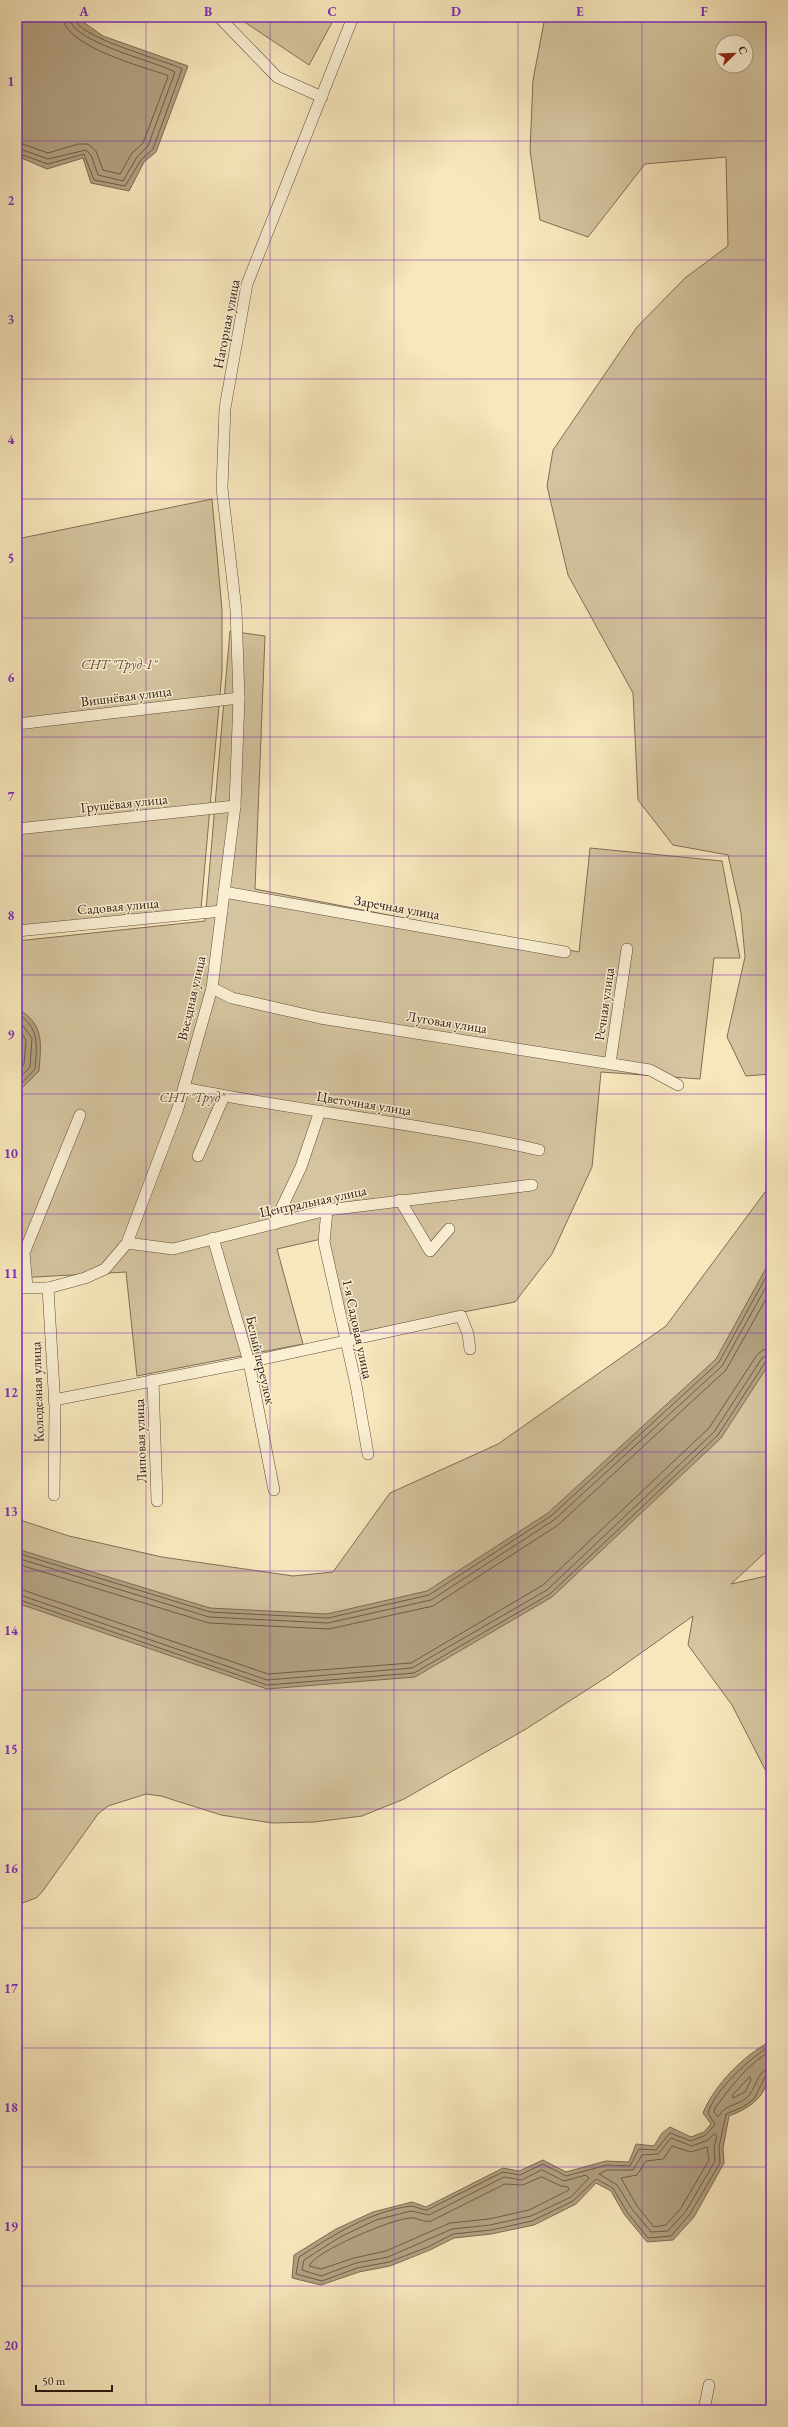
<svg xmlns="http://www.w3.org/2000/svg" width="788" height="2427" font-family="'EB Garamond',serif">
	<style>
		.green { fill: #d4c49f; stroke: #806e57; fill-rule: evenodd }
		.water { fill: #b2a181; stroke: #7c6a53 }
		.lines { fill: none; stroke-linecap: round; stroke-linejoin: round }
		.shore { stroke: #6e5c48; stroke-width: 1 }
		.street-casing { stroke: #5e4c3a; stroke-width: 12 }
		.street { stroke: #faefd3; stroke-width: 11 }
		.grid { fill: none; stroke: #7b2cbf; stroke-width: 1; stroke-opacity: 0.55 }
		.labels { text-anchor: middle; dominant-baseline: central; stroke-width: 3; stroke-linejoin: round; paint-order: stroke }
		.street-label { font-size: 14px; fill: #2b180f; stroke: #faefd3 }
		.park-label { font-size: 14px; font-style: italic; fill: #5e4c3a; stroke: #faefd3 }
		.neatline { fill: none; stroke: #7b2cbf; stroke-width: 1.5 }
		.grid-label { font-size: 13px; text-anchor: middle; font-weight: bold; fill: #7b2cbf }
	</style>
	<rect width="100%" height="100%" fill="#f7e7bc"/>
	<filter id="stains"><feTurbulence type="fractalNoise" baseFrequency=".005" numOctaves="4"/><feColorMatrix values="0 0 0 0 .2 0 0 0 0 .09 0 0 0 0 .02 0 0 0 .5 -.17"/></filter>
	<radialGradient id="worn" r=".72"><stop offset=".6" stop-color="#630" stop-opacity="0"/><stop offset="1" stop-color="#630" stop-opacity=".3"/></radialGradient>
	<g class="green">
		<polygon points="237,17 335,17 309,65"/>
		<path d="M545,17H771V1074L746,1076L727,1037L745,957L741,913L728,855L673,845L638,800L633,693L568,575L547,486L553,450L637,327L685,278L728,246L726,157L645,164L588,237L540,220L530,151L533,80ZM722,42H746V66H722Z"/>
		<polygon points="212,499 222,610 222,672 201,909 17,929 17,539"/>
		<polygon points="230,631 265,636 255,889 579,952 590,848 722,861 740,958 714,958 700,1079 601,1072 592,1167 552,1254 515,1302 350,1334 326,1238 277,1249 303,1344 137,1376 126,1272 17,1278 17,941 205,921"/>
		<polygon points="771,1184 771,1547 731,1584 771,1575 771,1781 732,1705 688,1645 693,1616 610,1675 526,1729 404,1799 362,1816 314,1822 272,1823 221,1815 161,1796 146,1794 108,1806 98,1814 42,1892 36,1898 17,1905 17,1519 69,1536 162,1557 293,1576 333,1572 390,1493 498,1444 666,1326"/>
	</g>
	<g class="water">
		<polygon points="17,17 76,17 103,36 188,66 156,152 144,162 129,191 91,183 83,158 47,169 17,156"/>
		<path d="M17,1008C45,1025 41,1043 39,1071L17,1093Z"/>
		<polygon points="771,1259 771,1361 721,1438 552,1597 415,1677 267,1689 17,1603 17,1549 210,1608 327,1614 427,1591 548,1513 716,1359"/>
		<path d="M771,2041C771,2081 769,2101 729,2116L723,2148L724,2163L694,2217L673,2240L647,2242L624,2214L611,2191L596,2183L576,2204L534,2225L491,2234L454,2238L430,2250L390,2266L359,2272L321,2285L292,2278L294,2255L336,2229L373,2212L412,2202L426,2207L503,2168L519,2171L543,2160L566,2172L606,2161L629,2162L636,2144L654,2146L662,2133L670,2127L691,2137L704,2132L711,2124L703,2113C715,2084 743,2056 771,2041Z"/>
	</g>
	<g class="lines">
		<g class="shore">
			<path d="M17,142L48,153L78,144H88L96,151L103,170L120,174L132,153L143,143L168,77L167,75C143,67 64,46 63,17"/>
			<path d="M17,148L48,159L86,150L91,155L98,175L123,181L137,157L148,146L175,72C155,61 70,42 69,17"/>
			<path d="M17,153L48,164L84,154L94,180L125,186L141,160L153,149L182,69C163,59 76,38 74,17"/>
			<path d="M17,1013C40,1027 37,1046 35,1069L17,1088"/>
			<polyline points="17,1018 32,1038 30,1067 17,1081"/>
			<polyline points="17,1026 26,1040 24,1064 17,1072"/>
			<polyline points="17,1553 210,1612 328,1618 429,1595 551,1516 719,1362 771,1268"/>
			<polyline points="17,1558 209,1617 328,1623 431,1600 554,1520 722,1366 771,1278"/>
			<polyline points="17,1564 209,1623 329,1629 433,1606 558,1525 726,1370 771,1290"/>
			<polyline points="17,1588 268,1674 411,1663 543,1585 709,1428 757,1355 763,1350 771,1348"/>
			<polyline points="17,1594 267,1680 412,1668 547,1590 714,1432 762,1358 771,1354"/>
			<polyline points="17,1599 267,1685 414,1673 550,1594 718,1435 766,1361 771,1359"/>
			<path d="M771,2046C751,2056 714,2091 708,2113L715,2124L706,2135L691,2141L670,2133L656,2150L639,2149L630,2166L607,2165L566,2176L543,2164L520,2175L503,2172L427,2210C421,2210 416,2206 410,2206C369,2212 332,2236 299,2257L296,2274L322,2281L357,2268L389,2262L428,2247L453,2234L491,2230L532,2221L573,2201L596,2179L613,2188L627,2212L648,2238L671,2236L690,2214L720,2163L719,2147L726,2114L743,2107L754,2099L766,2075L771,2073"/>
			<path d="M771,2051C747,2064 731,2087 715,2108L714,2112L717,2116H719C725,2103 742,2106 750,2094C757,2085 758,2069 771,2068"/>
			<polygon points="750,2077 751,2080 745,2092 733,2098 733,2095"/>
			<polygon points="714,2134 717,2136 714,2148 715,2161 686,2211 668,2231 651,2232 632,2209 617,2185 599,2174 607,2170 633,2170 642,2155 658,2154 671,2138 692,2146 708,2140"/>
			<polygon points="672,2146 691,2152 707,2147 709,2160 681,2208 666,2225 654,2227 637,2206 621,2178 637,2175 646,2161 663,2159"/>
			<polygon points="542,2170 564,2181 586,2175 589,2178 571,2197 531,2216 490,2225 452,2229 388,2257 356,2263 321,2276 302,2270 304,2260 340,2237 376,2220 411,2211 429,2215 504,2177 521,2180"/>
			<path d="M542,2177L561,2186L568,2187L569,2190L529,2210L489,2219L450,2223L386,2251L354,2258L321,2269L309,2266C315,2251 392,2219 410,2218C417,2217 423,2223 431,2221L505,2184L522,2185Z"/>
		</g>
		<g class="street-casing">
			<g id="street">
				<polyline points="219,17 277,77 322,97"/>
				<polyline points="17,724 239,698"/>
				<polyline points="17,829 235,806"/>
				<polyline points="224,892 565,952"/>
				<polyline points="17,931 222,911"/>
				<polyline points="212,988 232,998 320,1018 650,1070 678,1085"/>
				<polyline points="610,1063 627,949"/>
				<path d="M184,1088C302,1112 422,1123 539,1150"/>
				<polyline points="198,1156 224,1096"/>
				<polyline points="400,1200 430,1251 449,1229"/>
				<polyline points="327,1210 324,1242 356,1385 368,1454"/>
				<polyline points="274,1224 301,1167 320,1111"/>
				<polyline points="213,1238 249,1362 274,1490"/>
				<polyline points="127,1243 173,1249 327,1210 532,1185"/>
				<polyline points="27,1287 24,1253 80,1115"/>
				<polyline points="17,1288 48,1288 85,1278 105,1269 127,1243 178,1108 212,988 235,806 239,698 236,610 222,488 225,408 247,284 353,17"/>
				<polyline points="48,1288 55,1407 54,1495"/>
				<polyline points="153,1380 157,1501"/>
				<polyline points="54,1400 249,1362 461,1316 468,1334 470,1349"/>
				<polyline points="704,2410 709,2385"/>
			</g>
		</g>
		<use href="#street" class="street"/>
	</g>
	<path class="grid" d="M146,17V2410M270,17V2410M394,17V2410M518,17V2410M642,17V2410M17,141H771M17,260H771M17,379H771M17,499H771M17,618H771M17,737H771M17,856H771M17,975H771M17,1094H771M17,1214H771M17,1333H771M17,1452H771M17,1571H771M17,1690H771M17,1809H771M17,1928H771M17,2048H771M17,2167H771M17,2286H771"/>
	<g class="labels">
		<g class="street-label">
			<text transform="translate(226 324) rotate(-79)">Нагорная улица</text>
			<text transform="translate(126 696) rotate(-7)">Вишнёвая улица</text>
			<text transform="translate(124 803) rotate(-6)">Грушёвая улица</text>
			<text transform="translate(118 906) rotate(-5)">Садовая улица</text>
			<text transform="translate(397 907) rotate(10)">Заречная улица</text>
			<text transform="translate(191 998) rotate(-77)">Въездная улица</text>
			<text transform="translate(604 1004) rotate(-82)">Речная улица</text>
			<text transform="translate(447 1022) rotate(9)">Луговая улица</text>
			<text transform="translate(364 1103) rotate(9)">Цветочная улица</text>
			<text transform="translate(313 1201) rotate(-12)">Центральная улица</text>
			<text transform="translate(358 1329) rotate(78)">1-я Садовая улица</text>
			<text transform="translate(261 1360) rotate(77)">Белый переулок</text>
			<text transform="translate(37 1392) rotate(-92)">Колодезная улица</text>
			<text transform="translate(140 1441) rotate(-92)">Липовая улица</text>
		</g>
		<g class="park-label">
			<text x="119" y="664">СНТ "Труд-1"</text>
			<text x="192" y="1097">СНТ "Труд"</text>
		</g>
	</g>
	<rect width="788" height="2427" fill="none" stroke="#f7e7bc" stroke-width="44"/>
	<g transform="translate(734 54) rotate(67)"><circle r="19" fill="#faefd3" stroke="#a79985"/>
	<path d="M0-3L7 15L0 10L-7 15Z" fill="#8f2418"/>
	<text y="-6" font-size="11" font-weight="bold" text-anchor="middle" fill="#2b180f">С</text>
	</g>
	<path d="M36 2385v6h76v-6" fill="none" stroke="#2b180f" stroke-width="2"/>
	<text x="42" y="2385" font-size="12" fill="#2b180f" stroke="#faefd3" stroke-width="3" paint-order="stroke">50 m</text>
	<rect x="22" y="22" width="744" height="2383" class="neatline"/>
	<g class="grid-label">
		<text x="84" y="16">A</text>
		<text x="208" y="16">B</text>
		<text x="332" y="16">C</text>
		<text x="456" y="16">D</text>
		<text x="580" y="16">E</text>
		<text x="704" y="16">F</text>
		<text x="11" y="86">1</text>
		<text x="11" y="205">2</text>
		<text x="11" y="324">3</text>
		<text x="11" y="444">4</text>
		<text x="11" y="563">5</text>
		<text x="11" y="682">6</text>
		<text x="11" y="801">7</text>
		<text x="11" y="920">8</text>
		<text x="11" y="1039">9</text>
		<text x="11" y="1158">10</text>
		<text x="11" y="1278">11</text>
		<text x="11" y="1397">12</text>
		<text x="11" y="1516">13</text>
		<text x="11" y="1635">14</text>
		<text x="11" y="1754">15</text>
		<text x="11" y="1873">16</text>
		<text x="11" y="1993">17</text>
		<text x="11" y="2112">18</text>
		<text x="11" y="2231">19</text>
		<text x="11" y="2350">20</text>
	</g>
	<rect width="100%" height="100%" filter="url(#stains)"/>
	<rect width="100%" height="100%" fill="url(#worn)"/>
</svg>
